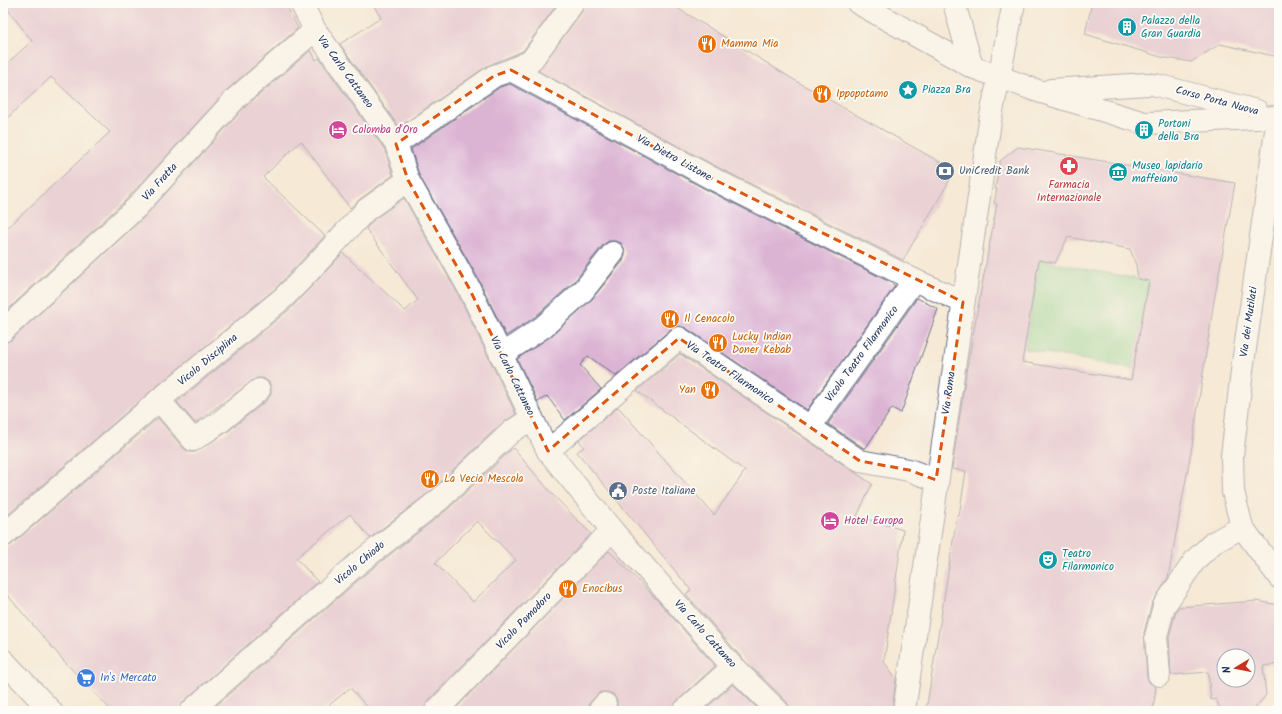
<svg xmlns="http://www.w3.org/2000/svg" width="1282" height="714" font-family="Kalam,sans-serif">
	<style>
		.green { fill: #8ad693; stroke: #528278 }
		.building { fill: #dcb4d3; fill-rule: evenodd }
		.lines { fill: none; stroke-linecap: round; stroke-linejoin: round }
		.minor-casing { stroke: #687088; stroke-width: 24 }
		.minor { stroke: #fff; stroke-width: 22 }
		.marked { fill: none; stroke: #de5710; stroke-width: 3; stroke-dasharray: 8 5; stroke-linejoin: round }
		.labels { text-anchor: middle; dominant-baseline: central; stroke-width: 3.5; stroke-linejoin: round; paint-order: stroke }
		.culture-label { font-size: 11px; fill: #0d838f; stroke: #fdfcf7; text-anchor: start }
		.food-label { font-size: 11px; fill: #c56008; stroke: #fdfcf7; text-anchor: start }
		.street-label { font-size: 11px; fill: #1b2f5e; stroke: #fdfcf7 }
		.hotel-label { font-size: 11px; fill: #b23c85; stroke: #fdfcf7; text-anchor: start }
		.service-label { font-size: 11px; fill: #4e5e75; stroke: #fdfcf7; text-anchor: start }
		.health-label { font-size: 11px; fill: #be3a42; stroke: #fdfcf7 }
		.shop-label { font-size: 11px; fill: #366cbe; stroke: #fdfcf7; text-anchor: start }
	</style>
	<rect width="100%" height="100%" fill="#fdfcf7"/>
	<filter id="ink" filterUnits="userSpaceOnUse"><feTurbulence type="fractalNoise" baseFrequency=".025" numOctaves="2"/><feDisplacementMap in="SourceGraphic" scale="8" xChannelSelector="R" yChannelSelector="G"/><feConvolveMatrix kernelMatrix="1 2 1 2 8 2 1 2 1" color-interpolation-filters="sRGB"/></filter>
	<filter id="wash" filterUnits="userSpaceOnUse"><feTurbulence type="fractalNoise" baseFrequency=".012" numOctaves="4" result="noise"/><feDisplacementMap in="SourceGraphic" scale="16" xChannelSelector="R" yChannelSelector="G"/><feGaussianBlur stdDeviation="0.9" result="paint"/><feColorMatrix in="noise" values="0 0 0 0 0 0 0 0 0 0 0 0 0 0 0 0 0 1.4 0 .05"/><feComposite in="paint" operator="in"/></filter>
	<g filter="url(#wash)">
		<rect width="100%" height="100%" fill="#f6e9d5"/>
		<polygon class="green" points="1039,260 1149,281 1134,369 1025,349"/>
		<g id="blocks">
			<g class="building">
				<polygon points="3,3 285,3 298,28 228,89 127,199 3,314 3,232 110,132 51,77 3,122 3,67 32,41"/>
				<polygon points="372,3 558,3 523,51 487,66 399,127 340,44 381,18"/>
				<polygon points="585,3 669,3 796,81 954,170 947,185 903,260 721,169 538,71 583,10"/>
				<polygon points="1092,3 1279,3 1279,57 1220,44 1191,62 1161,57 1085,34"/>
				<polygon points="311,50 316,60 319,58 385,150 393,175 359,200 350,208 301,141 263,177 325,236 275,289 151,391 3,519 3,343 11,340 144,217 245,107"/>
				<polygon points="510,84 709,191 890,282 895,286 807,410 686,328 679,326 671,329 616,376 588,356 580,365 601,389 565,420 547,396 538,402 517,359 551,336 591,300 623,261 625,254 624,248 621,243 615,241 609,241 603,245 574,282 535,317 506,336 480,282 419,175 411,149 500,87"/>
				<path d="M1018,147L1235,183L1213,307L1192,446L1168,578L1152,603L1144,633L1147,676L1149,682L1156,687L1153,711H926L957,516H959L966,471L952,469L967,367L997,204L994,203L997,189H995L1000,161ZM1068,237L1130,249L1136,265L1138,279L1149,281L1131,380L1022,362L1039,260L1055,263Z"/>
				<polygon points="404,198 458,294 516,414 502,423 432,490 370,538 350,514 296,558 318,582 183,702 179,711 112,711 63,660 3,590 3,548 11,545 158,418 183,448 189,452 195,452 227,432 267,400 271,394 271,388 269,382 263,378 257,378 195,423 177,402 291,308 343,253 405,311 418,300 366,229 374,219"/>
				<polygon points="917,298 938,309 901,413 892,408 865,449 828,424"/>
				<polygon points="680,354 872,484 857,516 903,530 884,662 896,678 892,711 790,711 787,702 742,658 686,594 691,590 577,452 584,447 579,440 618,407 714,515 745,471 637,391"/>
				<path d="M513,448L553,495L591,534L427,702L424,711H371L350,688L322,711H210L364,575L449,508ZM477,521L516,560L473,602L435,563Z"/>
				<polygon points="609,551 659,602 715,666 676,702 672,711 615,711 617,706 617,700 613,694 607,692 600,692 589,703 587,711 453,711"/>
				<path d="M1256,601L1279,605V664L1263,666L1266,695L1253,711H1221L1216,699L1211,700L1208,672L1171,675L1169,637L1176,611L1179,607ZM1224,656H1248V680H1224Z"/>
				<polygon points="733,684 760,711 703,711"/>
			</g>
		</g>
	</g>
	<g filter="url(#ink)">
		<use href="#blocks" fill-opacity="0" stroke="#687088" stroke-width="1"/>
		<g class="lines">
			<g class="minor-casing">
				<g id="minor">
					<polyline points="301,3 315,30 396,144 408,180 469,288 548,451 612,530 733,667 778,711"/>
					<polyline points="858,3 972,67 1038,91 1141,122"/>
					<polyline points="954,3 972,67"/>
					<polyline points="511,70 531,61 573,3"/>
					<polyline points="1156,85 1257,111"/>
					<polyline points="1051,90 1148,84"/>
					<polyline points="1278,117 1243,363 1232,456 1233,492 1242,527 1279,577"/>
					<polyline points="1149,123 1278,117"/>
					<polyline points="396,144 494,76 511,70 715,180 914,280 963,302"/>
					<polyline points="3,331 136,208 236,98 315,30"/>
					<polyline points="501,355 543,327 583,291 613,253"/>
					<polyline points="159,400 193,440 220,422 259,390"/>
					<polyline points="810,427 914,280"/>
					<polyline points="548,451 679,338 860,461 909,470 936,480"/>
					<polyline points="3,536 159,400 283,298 302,279 366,210 408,180"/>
					<polyline points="3,660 51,711"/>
					<polyline points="1159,675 1156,636 1164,606 1195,560 1213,543 1242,527"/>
					<polyline points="191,711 356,565 440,499 511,432 532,418"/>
					<polyline points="436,711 612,530"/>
					<polyline points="599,711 605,704"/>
					<polyline points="684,711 733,667"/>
					<polyline points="904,711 990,121 1014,3"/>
				</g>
			</g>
			<use href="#minor" class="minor"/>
		</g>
	</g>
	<path d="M0 0H1282V714H0ZM511,70L715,180L963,302L936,480L909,470L860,461L679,338L548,451L469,288L408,180L396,144L494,76Z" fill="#f6e9d5" fill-opacity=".55" fill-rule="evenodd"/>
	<path class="marked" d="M511,70L715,180L963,302L936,480L909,470L860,461L679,338L548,451L469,288L408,180L396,144L494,76Z"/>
	<defs>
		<g id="building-disc" transform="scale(1)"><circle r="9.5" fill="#0f9aa8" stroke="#fdfcf7"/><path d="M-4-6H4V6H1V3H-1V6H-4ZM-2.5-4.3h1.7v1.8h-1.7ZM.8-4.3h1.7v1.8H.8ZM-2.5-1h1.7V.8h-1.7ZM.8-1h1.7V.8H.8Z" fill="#fff"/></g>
		<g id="restaurant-disc" transform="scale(1)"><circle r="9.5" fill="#e8710a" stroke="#fdfcf7"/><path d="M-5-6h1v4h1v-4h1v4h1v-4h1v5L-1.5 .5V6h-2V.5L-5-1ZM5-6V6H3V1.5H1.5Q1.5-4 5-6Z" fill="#fff"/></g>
		<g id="sight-disc" transform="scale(1)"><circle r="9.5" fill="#0f9aa8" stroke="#fdfcf7"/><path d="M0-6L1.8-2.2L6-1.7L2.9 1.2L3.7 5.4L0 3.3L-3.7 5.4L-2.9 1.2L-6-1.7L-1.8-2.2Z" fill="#fff"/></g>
		<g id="hotel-disc" transform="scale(1)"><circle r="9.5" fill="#d1479c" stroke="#fdfcf7"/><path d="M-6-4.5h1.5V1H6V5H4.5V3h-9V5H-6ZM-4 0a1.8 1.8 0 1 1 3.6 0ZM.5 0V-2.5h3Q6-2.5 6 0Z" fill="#fff"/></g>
		<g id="pharmacy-disc" transform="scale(1)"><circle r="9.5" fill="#e0444e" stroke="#fdfcf7"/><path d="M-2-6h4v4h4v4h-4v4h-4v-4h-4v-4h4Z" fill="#fff"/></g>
		<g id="bank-disc" transform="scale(1)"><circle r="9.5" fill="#5c6f8a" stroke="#fdfcf7"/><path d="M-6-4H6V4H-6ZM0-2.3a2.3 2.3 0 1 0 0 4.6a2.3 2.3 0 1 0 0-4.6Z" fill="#fff"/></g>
		<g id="museum-disc" transform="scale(1)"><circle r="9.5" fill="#0f9aa8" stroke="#fdfcf7"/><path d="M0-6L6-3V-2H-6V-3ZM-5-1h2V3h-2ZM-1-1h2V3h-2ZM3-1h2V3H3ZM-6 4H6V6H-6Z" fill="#fff"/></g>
		<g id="civic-disc" transform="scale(1)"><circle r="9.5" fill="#5c6f8a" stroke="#fdfcf7"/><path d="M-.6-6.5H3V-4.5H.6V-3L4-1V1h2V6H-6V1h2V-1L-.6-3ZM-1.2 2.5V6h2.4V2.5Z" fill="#fff"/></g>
		<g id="theatre-disc" transform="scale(1)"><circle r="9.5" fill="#0f9aa8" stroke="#fdfcf7"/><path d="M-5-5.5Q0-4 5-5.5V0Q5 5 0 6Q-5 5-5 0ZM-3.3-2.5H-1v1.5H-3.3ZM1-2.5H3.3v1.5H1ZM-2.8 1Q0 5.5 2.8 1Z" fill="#fff"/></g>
		<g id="supermarket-disc" transform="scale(1)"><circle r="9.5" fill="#3f7fe0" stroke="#fdfcf7"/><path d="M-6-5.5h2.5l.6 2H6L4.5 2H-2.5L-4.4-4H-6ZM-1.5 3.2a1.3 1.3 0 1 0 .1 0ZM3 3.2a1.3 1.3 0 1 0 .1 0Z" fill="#fff"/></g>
	</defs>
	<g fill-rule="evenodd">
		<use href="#building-disc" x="1127" y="27"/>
		<use href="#restaurant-disc" x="707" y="44"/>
		<use href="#sight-disc" x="908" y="90"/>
		<use href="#restaurant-disc" x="822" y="94"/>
		<use href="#hotel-disc" x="338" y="130"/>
		<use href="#building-disc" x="1144" y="130"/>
		<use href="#pharmacy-disc" x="1069" y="166"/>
		<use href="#bank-disc" x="945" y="171"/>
		<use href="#museum-disc" x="1118" y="172"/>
		<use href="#restaurant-disc" x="670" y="319"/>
		<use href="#restaurant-disc" x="718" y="343"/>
		<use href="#restaurant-disc" x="710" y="390"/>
		<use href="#restaurant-disc" x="430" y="479"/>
		<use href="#civic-disc" x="618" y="491"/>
		<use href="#hotel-disc" x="830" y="521"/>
		<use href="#theatre-disc" x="1048" y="560"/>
		<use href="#restaurant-disc" x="568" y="589"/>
		<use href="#supermarket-disc" x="86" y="678"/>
	</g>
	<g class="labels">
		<g class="culture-label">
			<text x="1141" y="21">Palazzo della<tspan x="1141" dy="13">Gran Guardia</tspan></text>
			<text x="922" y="90">Piazza Bra</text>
			<text x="1158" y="124">Portoni<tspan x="1158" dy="13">della Bra</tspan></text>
			<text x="1132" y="166">Museo lapidario<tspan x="1132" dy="13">maffeiano</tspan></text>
			<text x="1062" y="554">Teatro<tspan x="1062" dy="13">Filarmonico</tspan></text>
		</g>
		<g class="food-label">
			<text x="721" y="44">Mamma Mia</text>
			<text x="836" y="94">Ippopotamo</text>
			<text x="684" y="319">Il Cenacolo</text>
			<text x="732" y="337">Lucky Indian<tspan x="732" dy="13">Doner Kebab</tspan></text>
			<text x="696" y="390" text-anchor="end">Yan</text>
			<text x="444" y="479">La Vecia Mescola</text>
			<text x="582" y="589">Enocibus</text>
		</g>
		<g class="street-label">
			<text transform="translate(345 72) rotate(54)">Via Carlo Cattaneo</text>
			<text transform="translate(1217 101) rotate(15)">Corso Porta Nuova</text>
			<text transform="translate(674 158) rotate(29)">Via Dietro Listone</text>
			<text transform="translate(160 182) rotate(-48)">Via Fratta</text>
			<text transform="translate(1249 322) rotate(-82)">Via dei Mutilati</text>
			<text transform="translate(862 354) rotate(-54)">Vicolo Teatro Filarmonico</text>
			<text transform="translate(208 360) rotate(-40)">Vicolo Disciplina</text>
			<text transform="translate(730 373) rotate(34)">Via Teatro Filarmonico</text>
			<text transform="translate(512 376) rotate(64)">Via Carlo Cattaneo</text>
			<text transform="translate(949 393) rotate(-82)">Via Roma</text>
			<text transform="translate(360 563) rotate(-40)">Vicolo Chiodo</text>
			<text transform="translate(524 621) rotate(-46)">Vicolo Pomodoro</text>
			<text transform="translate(705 634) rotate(48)">Via Carlo Cattaneo</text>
		</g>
		<g class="hotel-label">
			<text x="352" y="130">Colomba d'Oro</text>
			<text x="844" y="521">Hotel Europa</text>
		</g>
		<g class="service-label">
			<text x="959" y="171">UniCredit Bank</text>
			<text x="632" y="491">Poste Italiane</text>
		</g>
		<g class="health-label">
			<text x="1069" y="185">Farmacia<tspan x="1069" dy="13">Internazionale</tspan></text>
		</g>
		<g class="shop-label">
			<text x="100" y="678">In's Mercato</text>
		</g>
	</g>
	<rect width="1282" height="714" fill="none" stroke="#fdfcf7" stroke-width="16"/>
	<g transform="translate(1236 668) rotate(260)"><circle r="19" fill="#fdfcf7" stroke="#a3aaba"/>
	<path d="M0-3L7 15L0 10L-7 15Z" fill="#c8321e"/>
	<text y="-6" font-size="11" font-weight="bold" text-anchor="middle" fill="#1b2f5e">N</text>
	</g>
</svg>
